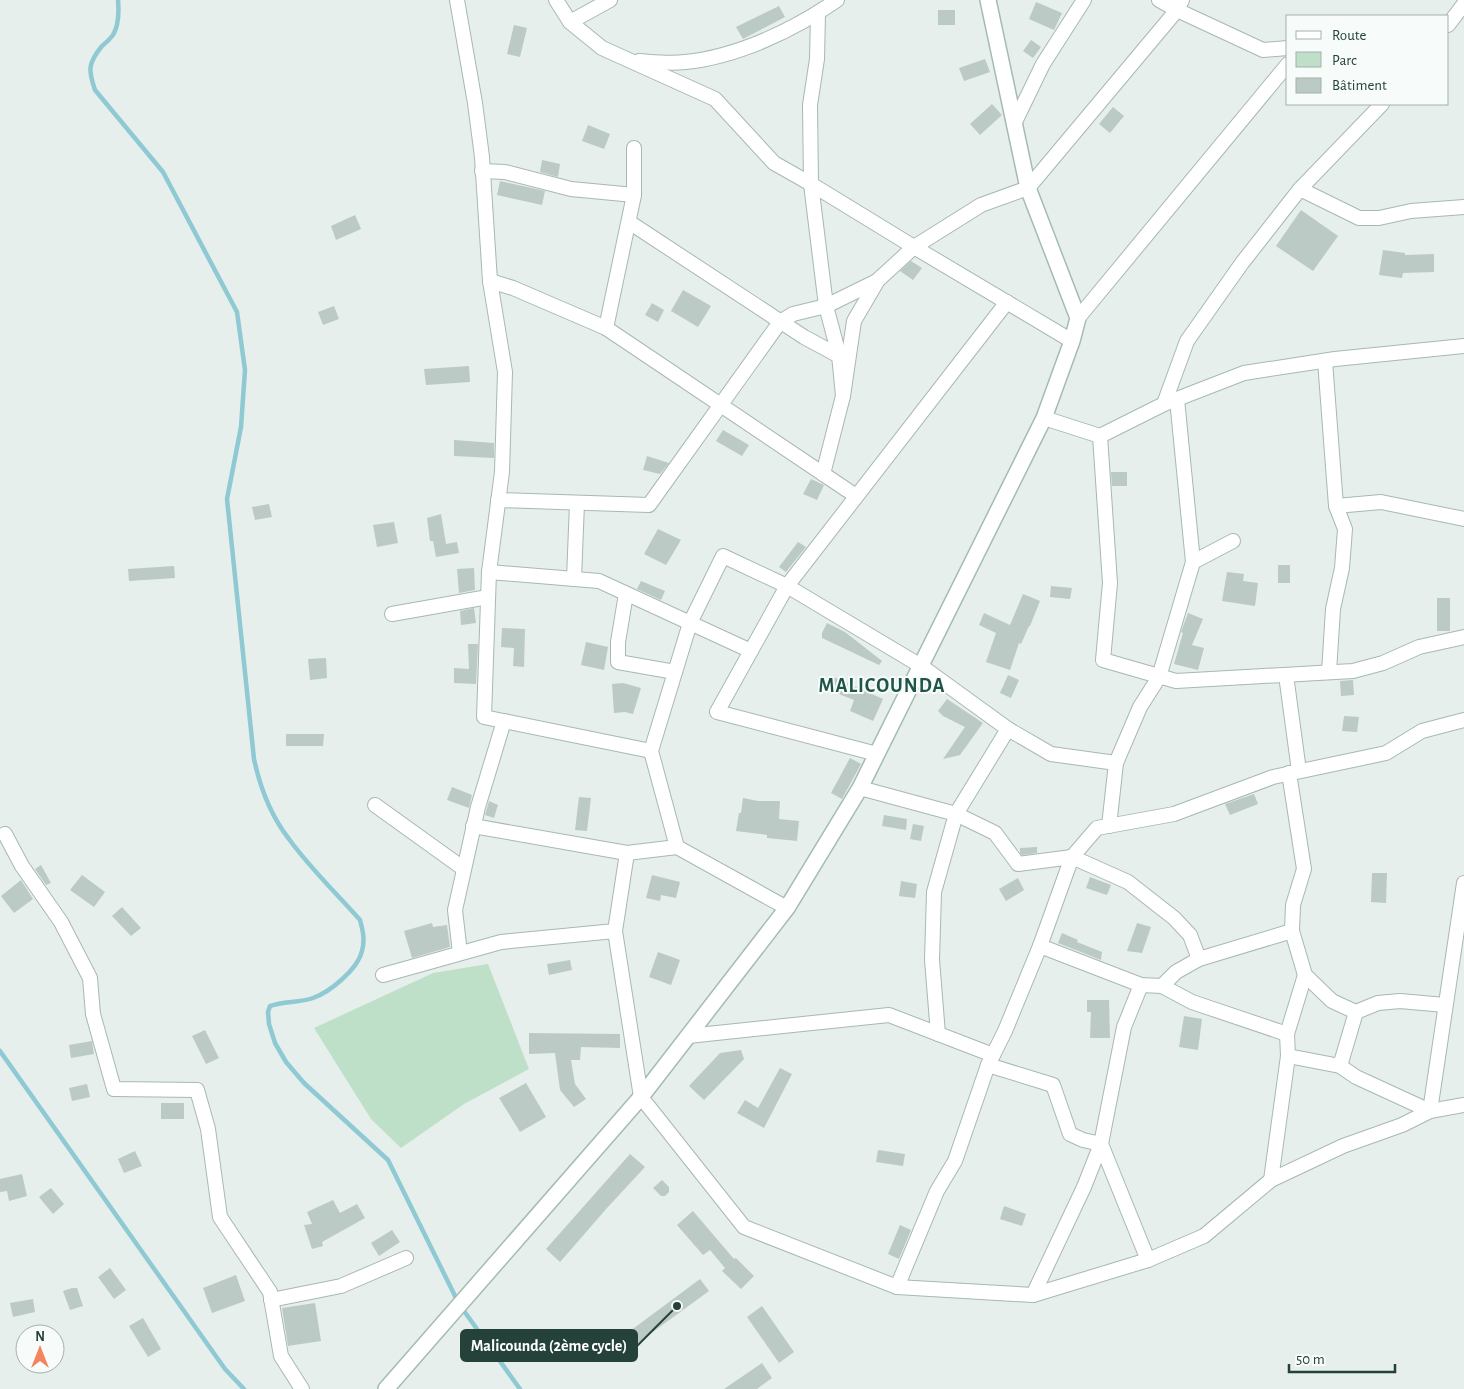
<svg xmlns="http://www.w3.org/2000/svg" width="1464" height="1389" font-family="'Alegreya Sans',sans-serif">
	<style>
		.green { fill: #bfe0c8 }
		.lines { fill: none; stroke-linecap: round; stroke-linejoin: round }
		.stream { stroke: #8ec9d4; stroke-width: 4.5 }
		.building { fill: #bbcac4 }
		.street-casing { stroke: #a8b8b2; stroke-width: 16 }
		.secondary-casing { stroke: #a4bbb3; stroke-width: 18 }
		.street { stroke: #fff; stroke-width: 14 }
		.secondary { stroke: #fff; stroke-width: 15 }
		.labels { text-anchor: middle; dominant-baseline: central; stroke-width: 4; stroke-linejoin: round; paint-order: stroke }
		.district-label { font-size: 20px; font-weight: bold; letter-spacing: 1px; fill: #1f5548; stroke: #f7fbf9 }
		.leader { fill: none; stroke: #24423a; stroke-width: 2 }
		.callout-dot { fill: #24423a; stroke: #f7fbf9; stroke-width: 2 }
		.callout { fill: #24423a; stroke: #24423a; stroke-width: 2 }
		.callout-label { font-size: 16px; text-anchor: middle; font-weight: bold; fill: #fff }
	</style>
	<rect width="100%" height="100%" fill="#e6efeb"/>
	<polygon class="green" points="488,964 529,1069 464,1104 401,1148 371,1119 314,1028 433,973"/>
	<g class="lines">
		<g class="stream">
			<path d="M118,0C119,12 119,25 113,35C110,39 106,43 102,46C88,63 88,70 95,90L163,172L237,312L245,370L241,427L227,499L254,759C260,787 271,816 289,839C309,867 337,894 360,920C363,931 365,940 362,951C358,969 330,992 313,998C299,1003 284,1001 270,1006L268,1012L269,1024L275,1043L286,1062L304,1083L388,1160L455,1296L464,1311L520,1389"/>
			<polyline points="0,1051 225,1369 244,1389"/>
		</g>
	</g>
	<g class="building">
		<polygon points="1036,2 1062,13 1054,30 1029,19"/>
		<polygon points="779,6 785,17 743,39 736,27"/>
		<rect x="938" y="10" width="17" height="15"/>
		<polygon points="514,25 527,28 520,57 507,54"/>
		<polygon points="1031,40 1041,47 1033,58 1023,51"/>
		<polygon points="985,59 990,72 964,81 959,68"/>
		<polygon points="992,104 1002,115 980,135 970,124"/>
		<polygon points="1113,107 1124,116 1110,133 1099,124"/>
		<polygon points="588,125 610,134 604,149 582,141"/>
		<polygon points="542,160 560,164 558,177 540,172"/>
		<polygon points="500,181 545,191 542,205 497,195"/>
		<polygon points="1301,210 1338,236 1313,271 1276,246"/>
		<polygon points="355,215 361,229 336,240 331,226"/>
		<polygon points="1383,250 1405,253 1405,255 1434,254 1434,272 1403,273 1402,278 1379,275"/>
		<polygon points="911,261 922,268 913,280 900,271"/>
		<polygon points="683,290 711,306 698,327 671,311"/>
		<polygon points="652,303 664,310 658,322 645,315"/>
		<polygon points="334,306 339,319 323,325 318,312"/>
		<polygon points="469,366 470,382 426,385 424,369"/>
		<polygon points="723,430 749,445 742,456 716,441"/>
		<polygon points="454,440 494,443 494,458 454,456"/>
		<polygon points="647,456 669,463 660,474 643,470"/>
		<polygon points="1111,472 1127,472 1127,486 1112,486"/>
		<polygon points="811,479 824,485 817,500 803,494"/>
		<polygon points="269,504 272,517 255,520 252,507"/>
		<polygon points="441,514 446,544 457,542 459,553 436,557 433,541 430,541 427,518"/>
		<polygon points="394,522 398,543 377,547 373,525"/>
		<polygon points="658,529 681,540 666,565 644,554"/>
		<polygon points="798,542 806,547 786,572 779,567"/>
		<rect x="1278" y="565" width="12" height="18"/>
		<polygon points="174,566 175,578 129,581 128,569"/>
		<polygon points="474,568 475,590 459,593 457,569"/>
		<polygon points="1227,572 1244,574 1243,581 1258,583 1255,606 1222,601"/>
		<polygon points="641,581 665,591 661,600 637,589"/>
		<polygon points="1051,586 1072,588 1070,599 1050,597"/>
		<polygon points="1023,594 1040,601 1030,626 1029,626 1021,644 1019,643 1010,670 986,662 996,633 979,625 984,613 1010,625"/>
		<rect x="1437" y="598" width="13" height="33"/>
		<polygon points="474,608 476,623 461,625 460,611"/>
		<polygon points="1188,613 1203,619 1192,645 1204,648 1198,670 1174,664 1183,633 1181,632"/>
		<polygon points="827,623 845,632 882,661 879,665 822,638 822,633"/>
		<polygon points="502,628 525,629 524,667 513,666 514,648 501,647"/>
		<polygon points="586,642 608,647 604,670 581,665"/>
		<polygon points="468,644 478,644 476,684 454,683 454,668 469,669"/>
		<polygon points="326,658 327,678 310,680 308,659"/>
		<polygon points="1008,675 1019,680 1011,698 1000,693"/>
		<polygon points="831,676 883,699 873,721 850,711 854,700 826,689"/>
		<polygon points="1353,680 1354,695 1341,696 1340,681"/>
		<polygon points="623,683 641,688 633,714 625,712 614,713 612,684"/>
		<polygon points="947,699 983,723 960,755 943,759 965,727 943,716 938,711"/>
		<polygon points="1344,716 1359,717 1357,732 1342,731"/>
		<polygon points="286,734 324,734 323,746 286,746"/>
		<polygon points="850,758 861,764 842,799 831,793"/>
		<polygon points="452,787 472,795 469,808 447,800"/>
		<polygon points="1254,794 1258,804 1230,815 1225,804"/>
		<polygon points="579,797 591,798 587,831 575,830"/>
		<polygon points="743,798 758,801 780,801 779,819 799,821 797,841 767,838 767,835 736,831 739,813 741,813"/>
		<polygon points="489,801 498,805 494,818 485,815"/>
		<polygon points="884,815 907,819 906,830 882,826"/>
		<polygon points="913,824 924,826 921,841 910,839"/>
		<polygon points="1037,847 1037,853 1022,855 1020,853 1020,848"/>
		<polygon points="41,865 51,883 46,885 35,869"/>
		<polygon points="1372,873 1387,873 1386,903 1371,902"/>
		<polygon points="82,875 105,892 94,907 70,890"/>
		<polygon points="652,875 680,882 676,898 661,895 660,901 646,898"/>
		<polygon points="1090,877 1111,885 1107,895 1086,888"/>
		<polygon points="1018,878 1024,890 1006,901 999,889"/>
		<polygon points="21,880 33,899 14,913 1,896"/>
		<polygon points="901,881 917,884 915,898 899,896"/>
		<polygon points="122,907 141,928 131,936 112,916"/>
		<polygon points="432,923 433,927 447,925 450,947 412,958 404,931"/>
		<polygon points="1137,923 1151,927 1142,953 1127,951"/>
		<polygon points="1062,933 1078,940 1077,942 1102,952 1101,960 1058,943"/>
		<polygon points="658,952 680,960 671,985 649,977"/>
		<polygon points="570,960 572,970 549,975 547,964"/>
		<polygon points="1087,1000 1109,1000 1110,1038 1090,1038 1091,1012 1087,1012"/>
		<polygon points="1184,1016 1202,1019 1198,1050 1179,1047"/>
		<polygon points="205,1030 219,1058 206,1064 192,1036"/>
		<polygon points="529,1033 620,1034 620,1048 581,1047 580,1060 571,1060 575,1084 586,1099 574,1107 560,1090 555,1053 529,1054"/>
		<polygon points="92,1041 94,1054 71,1058 69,1045"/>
		<polygon points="741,1050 744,1059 704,1100 689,1086 720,1053"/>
		<polygon points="780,1068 792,1074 764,1128 737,1113 745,1100 758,1108"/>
		<polygon points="526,1083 546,1117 520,1132 499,1098"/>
		<polygon points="87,1084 90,1097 72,1101 69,1088"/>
		<rect x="161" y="1103" width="23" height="16"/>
		<polygon points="878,1150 905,1154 903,1166 876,1162"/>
		<polygon points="135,1151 142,1166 124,1173 118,1159"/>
		<polygon points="630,1154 645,1167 607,1208 560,1262 546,1249"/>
		<polygon points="22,1174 27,1196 9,1201 7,1191 0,1192 0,1179"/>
		<polygon points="662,1180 669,1187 669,1192 665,1196 661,1196 653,1188"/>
		<polygon points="51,1188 64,1204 53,1214 39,1197"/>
		<polygon points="333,1200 340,1213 357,1204 365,1218 322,1242 323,1246 312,1249 304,1225 312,1224 307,1212"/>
		<polygon points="1004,1206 1026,1214 1022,1226 1000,1219"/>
		<polygon points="693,1211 734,1259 736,1258 754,1276 741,1289 722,1271 725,1268 710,1250 703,1255 677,1225"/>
		<polygon points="900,1225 911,1230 899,1259 888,1254"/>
		<polygon points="392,1230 400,1242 379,1256 371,1243"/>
		<polygon points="110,1268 126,1290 114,1299 98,1277"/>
		<polygon points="236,1275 245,1301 212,1313 203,1288"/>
		<polygon points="700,1279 709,1291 635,1345 626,1334"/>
		<polygon points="72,1288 77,1288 83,1306 70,1310 63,1291"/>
		<polygon points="33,1299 35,1312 13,1317 10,1303"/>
		<polygon points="315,1303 321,1341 288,1346 282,1308"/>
		<polygon points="762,1306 794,1352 779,1363 747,1317"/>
		<polygon points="143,1318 161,1349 148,1357 129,1326"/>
		<polygon points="762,1363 772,1378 757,1389 724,1389"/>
	</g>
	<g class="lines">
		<g class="street-casing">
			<g id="street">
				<polyline points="457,0 475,103 482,157 490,281 505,372 502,472 489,572 484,717 651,751"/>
				<polyline points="556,0 570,22 602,48 715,99 774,163 811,184 914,247 1072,341"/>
				<polyline points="1159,0 1177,10 1263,50 1288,48"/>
				<polyline points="818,13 817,59 810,105 811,184 826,306 839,355 843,396 823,474"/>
				<polyline points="570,22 610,0"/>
				<polyline points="1448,25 1464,4"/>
				<path d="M639,61C654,62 670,64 685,62C737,57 794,30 837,0"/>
				<polyline points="1014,124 1043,64 1084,0"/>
				<polyline points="482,171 505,172 571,189 634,195"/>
				<polyline points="1300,189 1359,218 1379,218 1411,211 1464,207"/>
				<polyline points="629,222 804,337 843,358"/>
				<polyline points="490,281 513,288 606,328 856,496"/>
				<polyline points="1078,318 1288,64"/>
				<polyline points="606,328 634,195 634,148"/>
				<polyline points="1325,361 1336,506 1345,529 1342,568 1333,609 1329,672"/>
				<polyline points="843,396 854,321 878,280 914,247 981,205 1028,188 1177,10 1182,0"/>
				<polyline points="1164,404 1187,341 1242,263 1300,189 1382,104"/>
				<polyline points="1044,418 1100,436 1164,404 1244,373 1335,359 1464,346"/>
				<polyline points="1100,436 1110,583 1103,660 1176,681 1353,671 1383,663 1419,647 1464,637"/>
				<polyline points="498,500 649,505 780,322 793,314 826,306 877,281"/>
				<polyline points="1336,506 1381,502 1464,519"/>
				<polyline points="1193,562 1233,541"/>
				<polyline points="489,572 599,581 751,651"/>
				<polyline points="574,579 577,503"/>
				<polyline points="626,594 618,642 618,662 675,672"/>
				<polyline points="392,614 488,597"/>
				<polyline points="1286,675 1299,771"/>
				<polyline points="877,754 717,712 787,586 1007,302"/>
				<polyline points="1289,773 1304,869 1293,905 1292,931 1305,975 1332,1001 1356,1012"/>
				<polyline points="860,788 956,814 995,833 1018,864 1072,857 1128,882 1174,918 1190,935 1199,959"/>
				<polyline points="375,805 464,869"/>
				<polyline points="473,826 627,853 677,847"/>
				<polyline points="1109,826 1116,763 1140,707 1159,677 1193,562 1177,399"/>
				<polyline points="5,834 22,866 61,922 90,978 93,1014 114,1089 197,1090 208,1129 220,1217 270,1292 281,1356 302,1389"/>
				<polyline points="627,853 615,931 641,1097 744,1227 897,1287 1033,1295 1148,1260 1204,1236 1271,1180 1343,1146 1402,1125 1430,1111 1464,1105"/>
				<polyline points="787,908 677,847 651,751 690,623 723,556 787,586 921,666 1008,729 1051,754 1116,763"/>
				<polyline points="1040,946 1141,985 1162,986 1192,1002 1287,1034"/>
				<polyline points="460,953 455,910 478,807 504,721"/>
				<polyline points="383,975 501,942 615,931"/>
				<polyline points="1162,986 1176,972 1199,959 1292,931"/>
				<polyline points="938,1034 932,960 934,892 956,814 1008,729"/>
				<polyline points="688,1036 889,1015 993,1055"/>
				<polyline points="1288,1056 1340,1066 1356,1077 1430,1111"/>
				<polyline points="988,1065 1053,1085 1070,1134 1083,1140 1101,1144"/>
				<polyline points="1340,1066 1356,1012 1378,1003 1400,1001 1445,1005"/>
				<polyline points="1430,1111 1464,883"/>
				<polyline points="1101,1144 1148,1260"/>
				<polyline points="1271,1180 1288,1056 1287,1034 1305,975"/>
				<polyline points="897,1287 937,1191 955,1161 988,1065 1005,1031 1040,946 1072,857 1097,828 1174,814 1273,777 1386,753 1422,731 1464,720"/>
				<polyline points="1033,1295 1084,1187 1101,1144 1124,1027 1141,985"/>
				<polyline points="271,1300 341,1286 406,1258"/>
			</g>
		</g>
		<g class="secondary-casing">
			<polyline id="secondary" points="386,1389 641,1097 787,908 860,788 1044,418 1072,341 1078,318 1028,188 988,0"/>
		</g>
		<use href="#street" class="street"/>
		<use href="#secondary" class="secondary"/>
	</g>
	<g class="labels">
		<g class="district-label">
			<text x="882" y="686">MALICOUNDA</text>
		</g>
	</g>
	<path class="leader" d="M677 1306L637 1346"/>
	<circle class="callout-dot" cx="677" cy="1306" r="5"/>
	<rect class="callout" x="461" y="1330" width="176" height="31" rx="5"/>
	<g class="callout-label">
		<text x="549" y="1351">Malicounda (2ème cycle)</text>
	</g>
	<rect x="1286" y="15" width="162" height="90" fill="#f7fbf9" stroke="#a3b1ad"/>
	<rect x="1296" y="31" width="25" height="8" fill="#ffffff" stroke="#a3b1ad"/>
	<text x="1332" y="40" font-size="15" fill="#24423a">Route</text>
	<rect x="1296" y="52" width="25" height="15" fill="#bfe0c8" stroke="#a3b1ad"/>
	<text x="1332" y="65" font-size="15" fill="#24423a">Parc</text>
	<rect x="1296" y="78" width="25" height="15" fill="#bbcac4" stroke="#a3b1ad"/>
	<text x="1332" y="90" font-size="15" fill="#24423a">Bâtiment</text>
	<g transform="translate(40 1349)"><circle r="24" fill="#f7fbf9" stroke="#a3b1ad"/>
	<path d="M0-4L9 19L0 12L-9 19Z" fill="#f4845f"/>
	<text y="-8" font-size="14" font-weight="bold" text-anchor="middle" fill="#24423a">N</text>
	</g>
	<path d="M1289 1364v8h106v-8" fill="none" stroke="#24423a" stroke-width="2.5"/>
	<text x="1296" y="1364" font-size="15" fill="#24423a" stroke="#f7fbf9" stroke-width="4" paint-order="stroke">50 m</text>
</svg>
